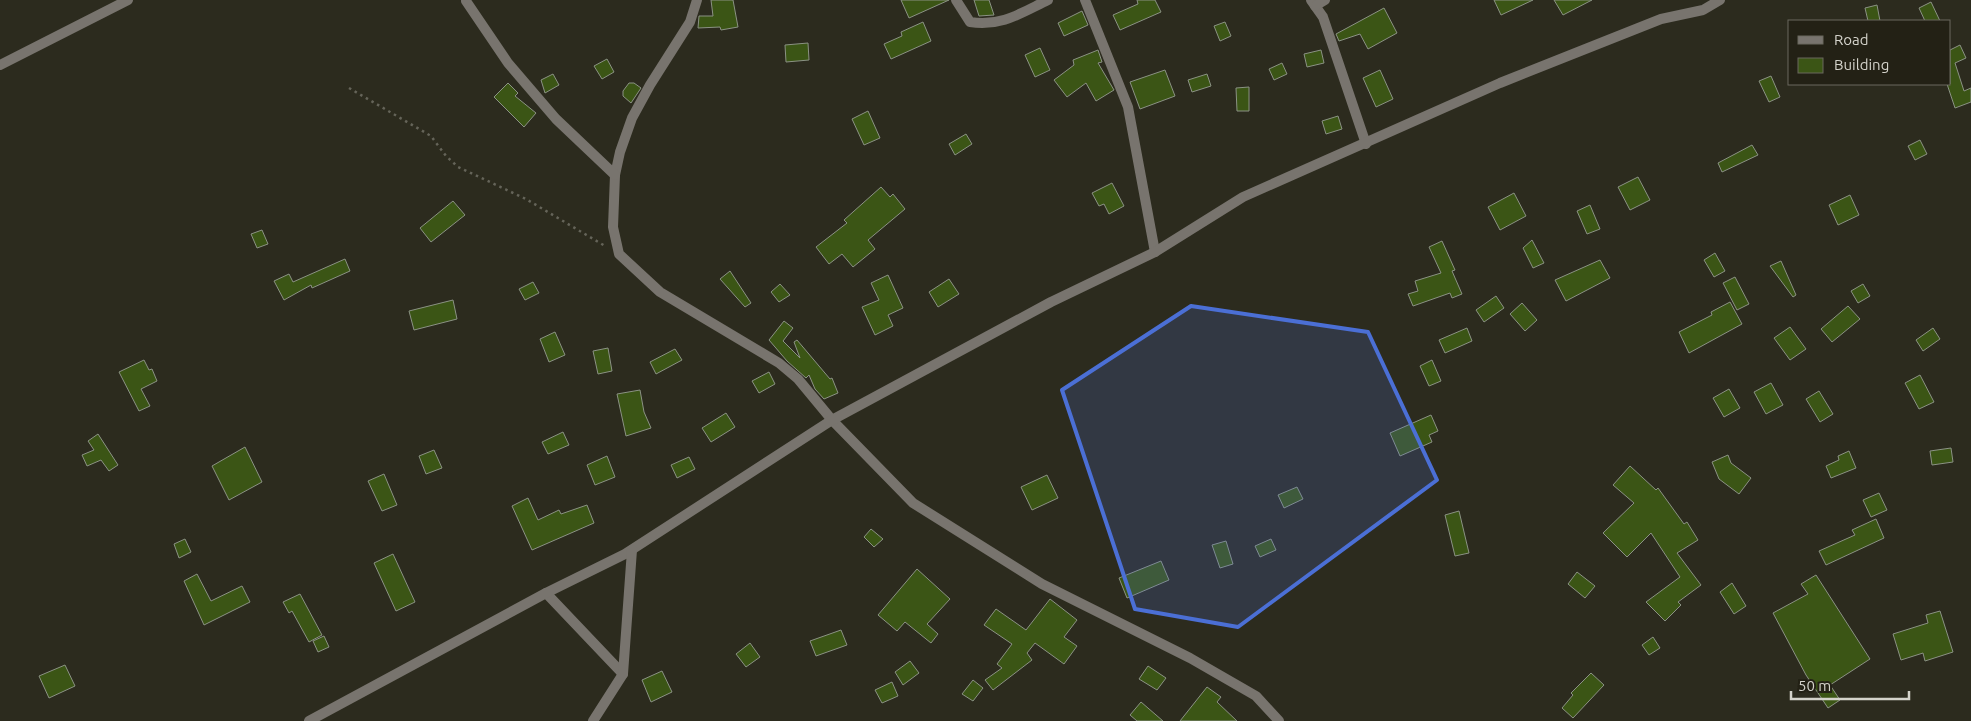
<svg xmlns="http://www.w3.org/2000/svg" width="1971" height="721" font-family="Ubuntu,sans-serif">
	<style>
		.building { fill: #3b5515; stroke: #8b9284 }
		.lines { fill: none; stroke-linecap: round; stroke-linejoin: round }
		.path { stroke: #656459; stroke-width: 2.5; stroke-dasharray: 2.5 4; stroke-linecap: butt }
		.street { stroke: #78746e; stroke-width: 10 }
		.marked { fill: #4b6fd5; fill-opacity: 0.2; stroke: #4b6fd5; stroke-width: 4; stroke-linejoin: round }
	</style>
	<rect width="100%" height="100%" fill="#2c2b1e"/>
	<g class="building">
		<polygon points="711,0 733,0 738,27 721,30 720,27 698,28 699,16 713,16"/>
		<polygon points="901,0 949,0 909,18"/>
		<polygon points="974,0 989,0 994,15 979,16"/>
		<polygon points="1137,0 1155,0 1161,12 1120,30 1113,15 1138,4"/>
		<polygon points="1494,0 1533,0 1501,15"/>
		<polygon points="1554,0 1592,0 1563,15"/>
		<polygon points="1931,2 1940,21 1925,21 1919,8"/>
		<polygon points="1877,5 1880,21 1868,21 1865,8"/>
		<polygon points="1384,8 1397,33 1368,49 1360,34 1339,41 1336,34"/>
		<polygon points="1082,11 1088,25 1064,36 1058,23"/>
		<polygon points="923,22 931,41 891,59 884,44 902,36 901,32"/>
		<polygon points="1225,22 1231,36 1220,41 1214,26"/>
		<polygon points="808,43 809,60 786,62 785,45"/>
		<polygon points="1960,45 1966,58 1955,63 1964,91 1971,88 1971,102 1955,108 1947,84 1950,84 1950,50"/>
		<polygon points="1040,48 1050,70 1035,77 1025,55"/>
		<polygon points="1098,50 1102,62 1098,63 1114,90 1096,101 1086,83 1067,97 1054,80 1074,65 1073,60"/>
		<polygon points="1321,50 1324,63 1307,67 1304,54"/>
		<polygon points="607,59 614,72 602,79 594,66"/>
		<polygon points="1282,63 1287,74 1274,80 1269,69"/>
		<polygon points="1165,70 1175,96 1140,109 1130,82"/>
		<polygon points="1380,70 1393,99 1376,107 1363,78"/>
		<polygon points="553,74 559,85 545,93 541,80"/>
		<polygon points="1207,74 1211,86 1192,92 1188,80"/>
		<polygon points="1771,76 1780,97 1769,102 1759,81"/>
		<polygon points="508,83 518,93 515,96 536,113 524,127 494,97"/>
		<polygon points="629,83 634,83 641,88 631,103 623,96 623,91"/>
		<polygon points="1249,87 1249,111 1237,111 1236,88"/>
		<polygon points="868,111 880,138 864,145 852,119"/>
		<polygon points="1338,116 1342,129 1326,134 1322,121"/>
		<polygon points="966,134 972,144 955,155 949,144"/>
		<polygon points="1920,140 1927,154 1915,160 1908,146"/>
		<polygon points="1752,145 1758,155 1722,172 1718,163"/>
		<polygon points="1638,177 1650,200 1630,210 1618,187"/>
		<polygon points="1112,183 1124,206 1109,214 1104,204 1099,206 1092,193"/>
		<polygon points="881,187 890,197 893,194 905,209 868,240 875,249 853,267 842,254 829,264 816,247 847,223 844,220"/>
		<polygon points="1514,193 1526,216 1500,230 1488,207"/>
		<polygon points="1850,195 1859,215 1838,225 1829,205"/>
		<polygon points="453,201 465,215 431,242 420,228"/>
		<polygon points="1590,205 1600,229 1587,234 1577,211"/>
		<polygon points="262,230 268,244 257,248 251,234"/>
		<polygon points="1532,240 1544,263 1533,268 1523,248"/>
		<polygon points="1442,241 1455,270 1452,271 1462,294 1452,298 1450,293 1413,306 1408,294 1418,291 1415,281 1441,273 1429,247"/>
		<polygon points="1715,253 1725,271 1714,277 1704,260"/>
		<polygon points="345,259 350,271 312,288 311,285 284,300 274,281 289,274 293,282"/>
		<polygon points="1600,260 1610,278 1566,301 1555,280"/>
		<polygon points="1781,261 1796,295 1793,297 1770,266"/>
		<polygon points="730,271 751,303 745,307 720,279"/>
		<polygon points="888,275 903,308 888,315 893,326 875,335 862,307 879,300 871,283"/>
		<polygon points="1735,277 1749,304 1737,310 1723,283"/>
		<polygon points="949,279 959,294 938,307 929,292"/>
		<polygon points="533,282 539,293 525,300 519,289"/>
		<polygon points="780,284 790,295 779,302 771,292"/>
		<polygon points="1863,284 1870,296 1858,303 1851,291"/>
		<polygon points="1496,296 1504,308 1484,322 1476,310"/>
		<polygon points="453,300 457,319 414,330 409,311"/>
		<polygon points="1730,302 1742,324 1689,353 1679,332 1712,315 1711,312"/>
		<polygon points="1522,303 1537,320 1525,331 1510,314"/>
		<polygon points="1848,306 1860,319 1832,342 1821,329"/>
		<polygon points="784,321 793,328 783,341 800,358 794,342 797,340 830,379 832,378 838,393 824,399 815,389 809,375 806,378 787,361 769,340"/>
		<polygon points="1790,327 1806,349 1790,360 1774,338"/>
		<polygon points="1467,328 1472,341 1445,353 1439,340"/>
		<polygon points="1933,328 1940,339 1923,351 1916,340"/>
		<polygon points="555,332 565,355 549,362 540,339"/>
		<polygon points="608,348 612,371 598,374 593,351"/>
		<polygon points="675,349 682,360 656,374 650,362"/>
		<polygon points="144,360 149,370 152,369 157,381 141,389 150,406 139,411 119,372"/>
		<polygon points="1432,360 1441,381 1429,386 1420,366"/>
		<polygon points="769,372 775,384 759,393 752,381"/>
		<polygon points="1920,375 1934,402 1919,409 1905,383"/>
		<polygon points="1771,383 1783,405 1766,414 1754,392"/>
		<polygon points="1729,389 1740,408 1724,417 1713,398"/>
		<polygon points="640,390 644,412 651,428 626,436 617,394"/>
		<polygon points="1819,391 1833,414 1820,422 1806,399"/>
		<polygon points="726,413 735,427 711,442 702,428"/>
		<polygon points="1431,415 1438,431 1429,435 1432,442 1400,456 1390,433"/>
		<polygon points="563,432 569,445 548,454 542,442"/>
		<polygon points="98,434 118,465 109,471 101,460 87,466 82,455 94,450 88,441"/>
		<polygon points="245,447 262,482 229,500 212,466"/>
		<polygon points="1951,448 1953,462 1932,465 1930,451"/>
		<polygon points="434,450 442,468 426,474 419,456"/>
		<polygon points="1849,451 1856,468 1831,478 1826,466 1839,460 1838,456"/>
		<polygon points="1728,455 1731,463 1751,478 1739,494 1719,479 1712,462"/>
		<polygon points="607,456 615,477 595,485 587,465"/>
		<polygon points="689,457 695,469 677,478 671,465"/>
		<polygon points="1630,466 1656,490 1658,488 1684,524 1687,522 1698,540 1677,553 1701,585 1678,602 1681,605 1665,621 1646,602 1680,577 1651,533 1627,557 1603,533 1634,503 1613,485"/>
		<polygon points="384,474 397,505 382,511 368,481"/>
		<polygon points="1047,475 1058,498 1032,510 1021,487"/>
		<polygon points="1297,487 1303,499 1284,508 1278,495"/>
		<polygon points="1879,493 1887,510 1871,517 1863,500"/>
		<polygon points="528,498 538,520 559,510 561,514 587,505 594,523 532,550 512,506"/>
		<polygon points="1459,511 1469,553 1455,556 1445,515"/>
		<polygon points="1876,519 1884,538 1826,565 1819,551 1855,535 1852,530"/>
		<polygon points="871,529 883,539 874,547 864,537"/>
		<polygon points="185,539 191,552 179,558 174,544"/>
		<polygon points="1271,539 1276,550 1260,557 1255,546"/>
		<polygon points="1226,541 1233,564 1220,568 1212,545"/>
		<polygon points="393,554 415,602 396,611 374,563"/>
		<polygon points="1161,561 1169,580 1127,598 1119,578"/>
		<polygon points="917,569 950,599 927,624 938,634 931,643 905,622 897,631 878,615"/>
		<polygon points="1577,572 1595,586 1585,598 1568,584"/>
		<polygon points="197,574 211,601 242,586 250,602 204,625 184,581"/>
		<polygon points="1816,575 1870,659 1830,685 1840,700 1828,708 1806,675 1773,613 1808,594 1801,584"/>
		<polygon points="1732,583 1746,606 1734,614 1720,592"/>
		<polygon points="300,594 322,635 309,642 292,611 289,613 283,602"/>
		<polygon points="1050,599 1077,620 1064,637 1077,646 1064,664 1035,643 1027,653 1032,660 993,690 985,680 1002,668 997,664 1012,644 984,625 996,609 1026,630"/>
		<polygon points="1940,611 1953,652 1925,661 1923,653 1901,660 1893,634 1928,623 1926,615"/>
		<polygon points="841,630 847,645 816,656 810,641"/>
		<polygon points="324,636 329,647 318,652 313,641"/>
		<polygon points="1653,637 1660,648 1649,655 1642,645"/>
		<polygon points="750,643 760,657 746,667 736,654"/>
		<polygon points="910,661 919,673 903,685 895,672"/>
		<polygon points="65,665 75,686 49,698 39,676"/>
		<polygon points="1148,666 1166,678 1157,690 1139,679"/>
		<polygon points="662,671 672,692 651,702 642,680"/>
		<polygon points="1591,673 1604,685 1573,718 1562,708 1573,695 1571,693"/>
		<polygon points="973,680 983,688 973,701 962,694"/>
		<polygon points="892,682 898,696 882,703 875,690"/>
		<polygon points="1207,687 1221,697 1217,702 1237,721 1180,721"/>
		<polygon points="1141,702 1163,721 1137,721 1130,715"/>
	</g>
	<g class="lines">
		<polyline class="path" points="349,88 431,136 446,156 458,167 526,199 605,246"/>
		<g class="street">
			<polyline points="697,0 690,22 650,85 632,118 620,152 615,175 613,227 619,254 660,292 779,363 798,379 832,420 913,503 1042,584 1190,658 1256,696 1279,721"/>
			<path d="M956,0L970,22C1001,27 1021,13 1048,0"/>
			<polyline points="1085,0 1128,107 1155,252"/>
			<polyline points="1311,0 1323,17 1366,144"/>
			<polyline points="466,1 508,63 556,119 615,175"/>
			<polyline points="1315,6 1325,0"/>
			<polyline points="0,65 128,0"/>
			<polyline points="546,593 623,674"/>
			<polyline points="309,721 546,593 625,554 832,420 1051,302 1155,252 1243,197 1500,83 1661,19 1703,10 1720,0"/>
			<polyline points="593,721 623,674 632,550"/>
		</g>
	</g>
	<path class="marked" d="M1191,306L1368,332L1437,480L1238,627L1135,609L1062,390Z"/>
	<rect x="1788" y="20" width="162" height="65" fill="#232115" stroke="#6a685e"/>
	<rect x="1798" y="36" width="25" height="8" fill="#78746e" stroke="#6a685e"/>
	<text x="1834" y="45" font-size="15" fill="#d4d3cb">Road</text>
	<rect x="1798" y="58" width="25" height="15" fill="#3b5515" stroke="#6a685e"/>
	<text x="1834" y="70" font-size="15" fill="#d4d3cb">Building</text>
	<path d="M1791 691v8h118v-8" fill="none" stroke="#d4d3cb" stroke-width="2.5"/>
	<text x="1798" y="691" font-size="15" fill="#d4d3cb" stroke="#232115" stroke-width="4" paint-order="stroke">50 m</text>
</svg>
